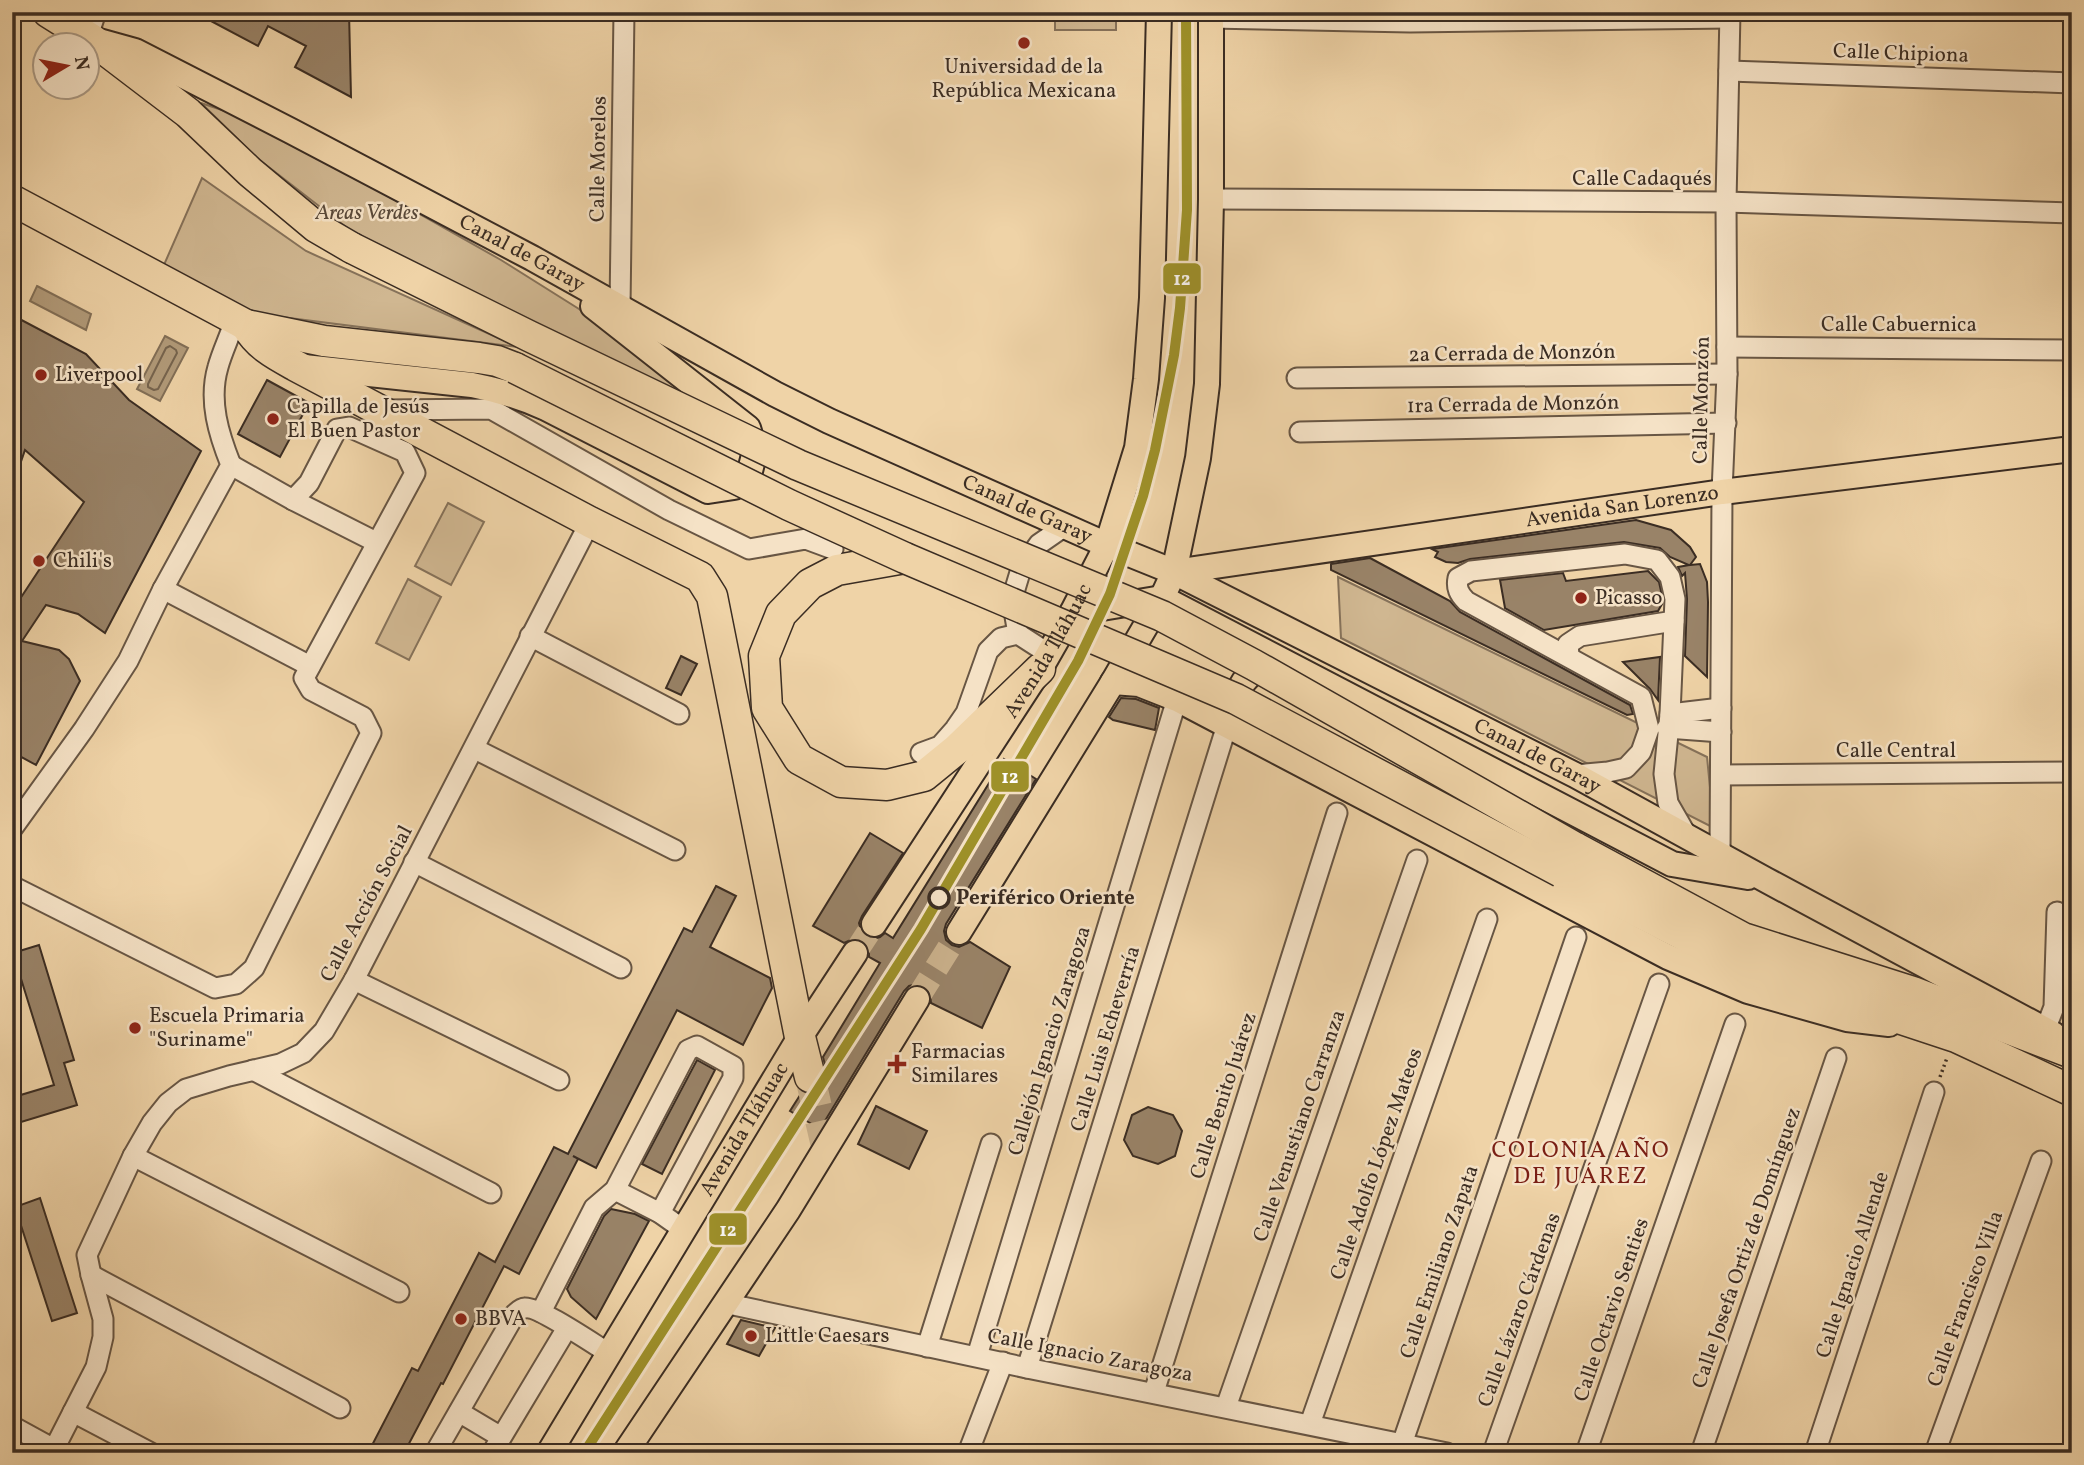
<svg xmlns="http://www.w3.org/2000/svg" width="2084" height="1465" font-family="Vollkorn,serif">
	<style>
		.green { fill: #d0b791; stroke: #86725a; stroke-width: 2 }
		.water { fill: #b29b7a; stroke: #826f57; stroke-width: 2 }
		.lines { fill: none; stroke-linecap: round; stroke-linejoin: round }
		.shore { stroke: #76644e; stroke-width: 2 }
		.building { fill: #998368; stroke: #3b2d23; stroke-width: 2 }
		.major-tunnel { stroke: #cbb28d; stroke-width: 24; stroke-dasharray: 24 12; stroke-linecap: butt }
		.highway-tunnel { stroke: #cbb28d; stroke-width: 30; stroke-dasharray: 30 15; stroke-linecap: butt }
		.minor-casing { stroke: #685644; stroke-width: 23 }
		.major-casing { stroke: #3b2d23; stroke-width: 28 }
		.highway-casing { stroke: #3b2d23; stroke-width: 33 }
		.path { stroke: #3b2d23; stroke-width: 3.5; stroke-dasharray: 2 3.5; stroke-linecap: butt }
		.minor { stroke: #f5e2c6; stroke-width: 19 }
		.major { stroke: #efd3a7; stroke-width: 24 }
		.highway { stroke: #efd3a7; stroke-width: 30 }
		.highway-bridge-casing { stroke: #3b2d23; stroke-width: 33; stroke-linecap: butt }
		.highway-bridge { stroke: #efd3a7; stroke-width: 30 }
		.metro-1-casing { stroke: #f5e2c6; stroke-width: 16 }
		.metro-1 { stroke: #9e9129; stroke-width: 10 }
		.poi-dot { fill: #8f2418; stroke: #f5e2c6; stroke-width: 2.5 }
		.stop-dot { fill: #f5e2c6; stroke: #3b2d23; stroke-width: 3.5 }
		.labels { text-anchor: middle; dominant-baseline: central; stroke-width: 5; stroke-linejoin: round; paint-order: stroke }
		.street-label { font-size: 21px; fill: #3b2d23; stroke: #f5e2c6 }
		.poi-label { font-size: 21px; fill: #3b2d23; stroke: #f5e2c6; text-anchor: start }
		.park-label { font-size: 21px; font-style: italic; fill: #594939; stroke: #f5e2c6 }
		.stop-label { font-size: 21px; font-weight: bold; fill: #3b2d23; stroke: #f5e2c6; text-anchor: start }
		.neighbourhood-label { font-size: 23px; letter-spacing: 2px; fill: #7a1f14; stroke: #f5e2c6 }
		.line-badge { stroke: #f5e2c6; stroke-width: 2.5 }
		.badge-label { font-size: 19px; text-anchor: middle; font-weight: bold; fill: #fff }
	</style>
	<rect width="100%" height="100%" fill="#efd3a7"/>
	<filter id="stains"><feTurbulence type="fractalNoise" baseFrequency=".00286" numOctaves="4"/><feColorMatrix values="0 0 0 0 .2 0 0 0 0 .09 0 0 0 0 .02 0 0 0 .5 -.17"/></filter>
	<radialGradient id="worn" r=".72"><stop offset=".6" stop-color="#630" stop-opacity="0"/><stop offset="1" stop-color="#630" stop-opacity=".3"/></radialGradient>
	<g class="green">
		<rect x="1055" y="12" width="61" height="18"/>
		<polygon points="201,103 243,117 349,174 501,260 579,309 717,417 355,234 257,158"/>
		<polygon points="202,178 306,251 518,347 249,313 160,274"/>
		<polygon points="448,503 484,522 451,585 415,566"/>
		<polygon points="1338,577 1707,757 1714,828 1341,638"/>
		<polygon points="408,579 441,597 409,660 376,643"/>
	</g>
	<g class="water">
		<polygon points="37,286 91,314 86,330 30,301"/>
		<polygon points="165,336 188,348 160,401 137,389"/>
	</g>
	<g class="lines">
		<polygon class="shore" points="170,346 176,350 177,353 158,389 154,390 148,387 148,384 166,348"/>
	</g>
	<g class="building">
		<polygon points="194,12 349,12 351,97 295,67 306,46 268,26 258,46"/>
		<polygon points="12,315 86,354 129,400 201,451 105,633 78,614 46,605 22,641 59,650 69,659 80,681 36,765 12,752 12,611 84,502 25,450 15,479 12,479"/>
		<polygon points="267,380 309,403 280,457 238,434"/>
		<polygon points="1636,520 1671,530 1690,547 1696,557 1690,565 1700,564 1707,582 1708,602 1707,677 1685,656 1687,599 1685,573 1682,576 1678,567 1689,565 1670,557 1660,548 1624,542 1470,559 1458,563 1446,562 1435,557 1438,552 1432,549"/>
		<polygon points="1370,558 1450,601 1460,612 1630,705 1633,714 1627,715 1331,570 1331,564"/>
		<polygon points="1648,571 1659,582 1663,600 1662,604 1658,611 1544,630 1505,608 1500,580 1563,573 1566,581"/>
		<polygon points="681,656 697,664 681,695 666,688"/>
		<polygon points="1660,657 1658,700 1650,689 1623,662"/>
		<polygon points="1121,698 1136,699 1159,708 1155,730 1113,720 1109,717"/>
		<polygon points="1004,759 1036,779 946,924 944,931 946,940 952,945 959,947 970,942 1010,967 982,1028 931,1003 930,993 924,986 917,984 909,986 904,991 820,1129 790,1111 802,1092 814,1094 823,1089 827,1082 827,1073 823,1057 880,963 869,957 869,947 863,940 855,938 844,943 813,926 870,833 903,853 862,916 859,923 861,930 865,936 873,939 880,937 885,933 893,938"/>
		<polygon points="716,886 736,896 710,947 770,978 772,988 743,1045 677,1010 596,1168 573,1156 578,1159 519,1274 504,1266 443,1384 441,1383 404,1453 368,1453 412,1368 418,1371 479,1253 495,1262 554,1147 568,1154 684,928 692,932"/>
		<polygon points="39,945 74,1060 64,1063 77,1105 21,1122 14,1097 54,1085 13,953"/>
		<polygon points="697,1060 715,1070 662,1174 642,1164"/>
		<polygon points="876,1106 927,1131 909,1169 858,1144"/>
		<polygon points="1148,1107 1173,1115 1182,1131 1175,1156 1158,1164 1133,1156 1124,1140 1132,1115"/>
		<polygon points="40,1198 77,1313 52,1321 15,1207"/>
		<polygon points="611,1209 635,1214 649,1221 596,1319 571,1297 567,1289 604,1216"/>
		<polygon points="741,1320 775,1328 759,1356 727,1344"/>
	</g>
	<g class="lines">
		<g class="major-tunnel">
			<polyline points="855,953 874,924"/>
			<polyline points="917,999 959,932"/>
		</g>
		<polyline class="highway-tunnel" points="810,1077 826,1146"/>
		<g class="minor-casing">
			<g id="minor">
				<polyline points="1211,18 1410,22 1730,18"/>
				<polyline points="88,36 96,12"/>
				<polyline points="1729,71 2072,83"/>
				<polyline points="1211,199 1726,202 2072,213"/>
				<polyline points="620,307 624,12"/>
				<polyline points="1727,347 2072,350"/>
				<polyline points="1297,378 1727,374"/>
				<polyline points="386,410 491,409 669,510 749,549 806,539 833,549"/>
				<polyline points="1300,432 1726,423"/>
				<polyline points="293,500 376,542"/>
				<polyline points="163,589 310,666"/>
				<polyline points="530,636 679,714"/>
				<polyline points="1049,654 1018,634 1012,599 1021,569 1039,544 1065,526"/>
				<polyline points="1569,656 1568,644 1580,636 1674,621"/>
				<polyline points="1670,714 1721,708"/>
				<polyline points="1667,728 1721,732"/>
				<polyline points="475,749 675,850"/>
				<polyline points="921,753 940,746 955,729 966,713 988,651 1001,638 1018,634"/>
				<path d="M1575,775L1608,772L1626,768L1641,752L1649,729L1641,697L1466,601C1459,594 1456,588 1458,578L1471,571L1625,554L1657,560L1670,577L1675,599L1670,714L1664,774L1668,803L1687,836"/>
				<polyline points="1721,775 2072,772"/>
				<path d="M12,829L84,729L128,661L163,589L231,465C219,435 208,401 218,367C222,352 230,336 235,320"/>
				<polyline points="414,862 621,968"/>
				<polyline points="1715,864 1720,855 1722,492 1727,374 1726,202 1730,12"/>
				<polyline points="12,886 215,988 236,984 254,968 371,733 363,717 311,690 304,678 415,473 405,452 349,427 337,429 309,483 293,500 231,465"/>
				<polyline points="354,980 559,1080"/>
				<polyline points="2045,1030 2054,1007 2057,912"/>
				<polyline points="253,1070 491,1193"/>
				<polyline points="133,1156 399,1292"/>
				<polyline points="615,1190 660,1213 684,1230"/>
				<polyline points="91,1275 340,1408"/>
				<polyline points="724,1303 1027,1368 1447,1453"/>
				<polyline points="541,1312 594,1208 615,1190 688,1050 697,1046 733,1066 733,1078 660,1213"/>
				<polyline points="927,1347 991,1144"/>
				<polyline points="977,1356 1177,699"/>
				<polyline points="1027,1368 1227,725"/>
				<polyline points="1154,1392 1337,813"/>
				<polyline points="1226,1407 1417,860"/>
				<polyline points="73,1412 151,1453"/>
				<polyline points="459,1412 501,1437"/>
				<polyline points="1310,1424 1487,919"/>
				<polyline points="12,1426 54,1449"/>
				<polyline points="1402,1444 1576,937"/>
				<polyline points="52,1453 96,1367 103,1337 103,1319 91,1275 87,1255 133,1156 152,1123 168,1103 186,1089 229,1076 280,1064 303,1053 324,1031 354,980 590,522"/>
				<path d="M435,1453L515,1314C517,1312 521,1308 525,1308C538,1306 595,1345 610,1354"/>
				<polyline points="492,1453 567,1328"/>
				<polyline points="968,1453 1003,1362"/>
				<polyline points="1493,1453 1659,984"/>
				<polyline points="1586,1453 1735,1024"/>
				<polyline points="1701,1453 1836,1058"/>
				<polyline points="1815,1453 1934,1092"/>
				<polyline points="1935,1453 2041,1161"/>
				<polyline points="2071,1453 2072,1451"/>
			</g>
		</g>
		<g class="major-casing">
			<g id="major">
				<path id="s1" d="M99,41L135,51L291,131L532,258L775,394L829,421L1107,545L1174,572L1575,775L1766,880L2053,1034"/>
				<path d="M304,367L472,385C498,390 522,397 546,408L708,491L734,487L750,471L755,451L748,428L593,306"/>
				<path id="s2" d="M1174,572L1722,492L2072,449"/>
				<polyline points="1072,613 1162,598 1672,864 1748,877"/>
				<polyline points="1113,682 1139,684 1177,699 1668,957 1748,991 1847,1019 1889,1024"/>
				<path d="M1237,718C1233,689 1246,668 1276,665"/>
				<path id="s3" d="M874,924L1040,669L1072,613L1107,545L1137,448L1146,379L1152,298L1159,12"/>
				<polyline points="959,932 1113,682 1162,598 1174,572 1198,458 1207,384 1211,199 1211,12"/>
				<path id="s4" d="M549,1453L800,1037L855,953"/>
				<polyline points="625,1453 788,1210 917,999"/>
			</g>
		</g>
		<g class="highway-casing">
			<g id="highway">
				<polyline points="48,12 91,39 188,113 250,172 316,227 352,248"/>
				<polyline points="12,200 246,325 324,341 479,358 497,361 515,368"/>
				<path d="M246,325C258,346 276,355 296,366L590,522L700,577L712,596L800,1037L810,1077"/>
				<polyline points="905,558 837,570 810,584 781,614 764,656 767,708 799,759 841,782 887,785 924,776 957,749 1040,669"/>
				<polyline points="1574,847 1743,938 1913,992 2072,1053"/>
				<polyline points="1561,872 1747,968 1956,1037 2072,1091"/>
			</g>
		</g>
		<polyline class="path" points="1940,1077 1947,1058"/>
		<use href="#minor" class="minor"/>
		<use href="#major" class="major"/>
		<use href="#highway" class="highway"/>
		<g class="highway-bridge-casing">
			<g id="highway-bridge">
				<polyline points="352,248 529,336 798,465 1162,616 1254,665 1574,847"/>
				<polyline points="515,368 789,505 905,558 1236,699 1561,872"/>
			</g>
		</g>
		<use href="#highway-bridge" class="highway-bridge"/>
		<g class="metro-1-casing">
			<polyline id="metro-1" points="584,1453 921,929 1078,661 1110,594 1143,496 1155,450 1174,355 1180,308 1187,210 1186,12"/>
		</g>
		<use href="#metro-1" class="metro-1"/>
	</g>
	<g class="poi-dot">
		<circle cx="1024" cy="43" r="7"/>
		<circle cx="41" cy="375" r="7"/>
		<circle cx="273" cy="419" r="7"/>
		<circle cx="39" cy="561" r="7"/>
		<circle cx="1581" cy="598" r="7"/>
		<circle cx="135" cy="1028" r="7"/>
		<path d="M893.5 1053.5h7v7h7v7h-7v7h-7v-7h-7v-7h7z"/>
		<circle cx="461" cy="1319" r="7"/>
		<circle cx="751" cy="1336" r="7"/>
	</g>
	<circle class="stop-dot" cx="939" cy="898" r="10"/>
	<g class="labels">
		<g class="street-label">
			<text transform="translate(1901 54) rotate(2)">Calle Chipiona</text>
			<text transform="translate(599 159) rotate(-89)">Calle Morelos</text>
			<text x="1642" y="179">Calle Cadaqués</text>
			<text stroke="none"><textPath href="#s1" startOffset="474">Canal de Garay</textPath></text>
			<text x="1899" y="325">Calle Cabuernica</text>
			<text transform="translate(1512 354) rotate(-1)">2a Cerrada de Monzón</text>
			<text transform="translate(1702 400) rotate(-89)">Calle Monzón</text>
			<text transform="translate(1513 405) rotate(-1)">1ra Cerrada de Monzón</text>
			<text stroke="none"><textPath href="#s2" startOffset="453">Avenida San Lorenzo</textPath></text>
			<text stroke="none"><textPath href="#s1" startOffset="1041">Canal de Garay</textPath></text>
			<text stroke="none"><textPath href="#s3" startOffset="324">Avenida Tláhuac</textPath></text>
			<text x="1896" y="751">Calle Central</text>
			<text stroke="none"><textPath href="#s1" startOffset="1608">Canal de Garay</textPath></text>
			<text transform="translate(367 904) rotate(-62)">Calle Acción Social</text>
			<text transform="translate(1106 1039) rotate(-73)">Calle Luis Echeverría</text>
			<text transform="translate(1050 1041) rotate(-73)">Callejón Ignacio Zaragoza</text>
			<text transform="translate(1224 1096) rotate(-72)">Calle Benito Juárez</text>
			<text transform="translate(1300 1126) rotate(-71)">Calle Venustiano Carranza</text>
			<text stroke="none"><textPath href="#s4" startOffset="378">Avenida Tláhuac</textPath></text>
			<text transform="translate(1377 1164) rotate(-71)">Calle Adolfo López Mateos</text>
			<text transform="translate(1747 1248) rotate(-71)">Calle Josefa Ortiz de Domínguez</text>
			<text transform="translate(1440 1262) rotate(-71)">Calle Emiliano Zapata</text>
			<text transform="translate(1853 1265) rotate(-72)">Calle Ignacio Allende</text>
			<text transform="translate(1966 1299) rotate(-70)">Calle Francisco Villa</text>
			<text transform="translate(1520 1310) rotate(-70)">Calle Lázaro Cárdenas</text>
			<text transform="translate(1612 1310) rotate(-71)">Calle Octavio Senties</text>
			<text transform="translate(1090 1356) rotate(11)">Calle Ignacio Zaragoza</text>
		</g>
		<g class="poi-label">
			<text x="1024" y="67" text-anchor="middle">Universidad de la<tspan x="1024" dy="24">República Mexicana</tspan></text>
			<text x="55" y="375">Liverpool</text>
			<text x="287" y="407">Capilla de Jesús<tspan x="287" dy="24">El Buen Pastor</tspan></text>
			<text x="53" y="561">Chili's</text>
			<text x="1595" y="598">Picasso</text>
			<text x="149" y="1016">Escuela Primaria<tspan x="149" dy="24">"Suriname"</tspan></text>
			<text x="911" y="1052">Farmacias<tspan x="911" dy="24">Similares</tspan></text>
			<text x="475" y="1319">BBVA</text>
			<text x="765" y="1336">Little Caesars</text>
		</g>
		<g class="park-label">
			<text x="367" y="213">Areas Verdes</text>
		</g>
		<g class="stop-label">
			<text x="956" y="898">Periférico Oriente</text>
		</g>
		<g class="neighbourhood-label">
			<text x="1581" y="1151">COLONIA AÑO<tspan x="1581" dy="26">DE JUÁREZ</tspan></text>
		</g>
	</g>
	<g class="line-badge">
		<rect x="1162" y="262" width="40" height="33" rx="7" fill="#9e9129"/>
		<rect x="990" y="760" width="40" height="33" rx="7" fill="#9e9129"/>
		<rect x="708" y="1212" width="40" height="34" rx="7" fill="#9e9129"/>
	</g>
	<g class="badge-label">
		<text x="1182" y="285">12</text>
		<text x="1010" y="783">12</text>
		<text x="728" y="1236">12</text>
	</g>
	<rect width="2084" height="1465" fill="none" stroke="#efd3a7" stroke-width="42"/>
	<rect x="14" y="14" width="2056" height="1437" fill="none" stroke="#3b2d23" stroke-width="3.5"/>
	<rect x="21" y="21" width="2042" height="1423" fill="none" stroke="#3b2d23" stroke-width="2"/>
	<g transform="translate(66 66) rotate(80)"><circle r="33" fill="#f5e2c6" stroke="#ab9a85" stroke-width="2"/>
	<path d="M0-5L12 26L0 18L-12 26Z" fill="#8f2418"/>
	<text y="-10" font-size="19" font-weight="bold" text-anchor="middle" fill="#3b2d23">N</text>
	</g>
	<rect width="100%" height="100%" filter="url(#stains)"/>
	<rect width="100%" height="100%" fill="url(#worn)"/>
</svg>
